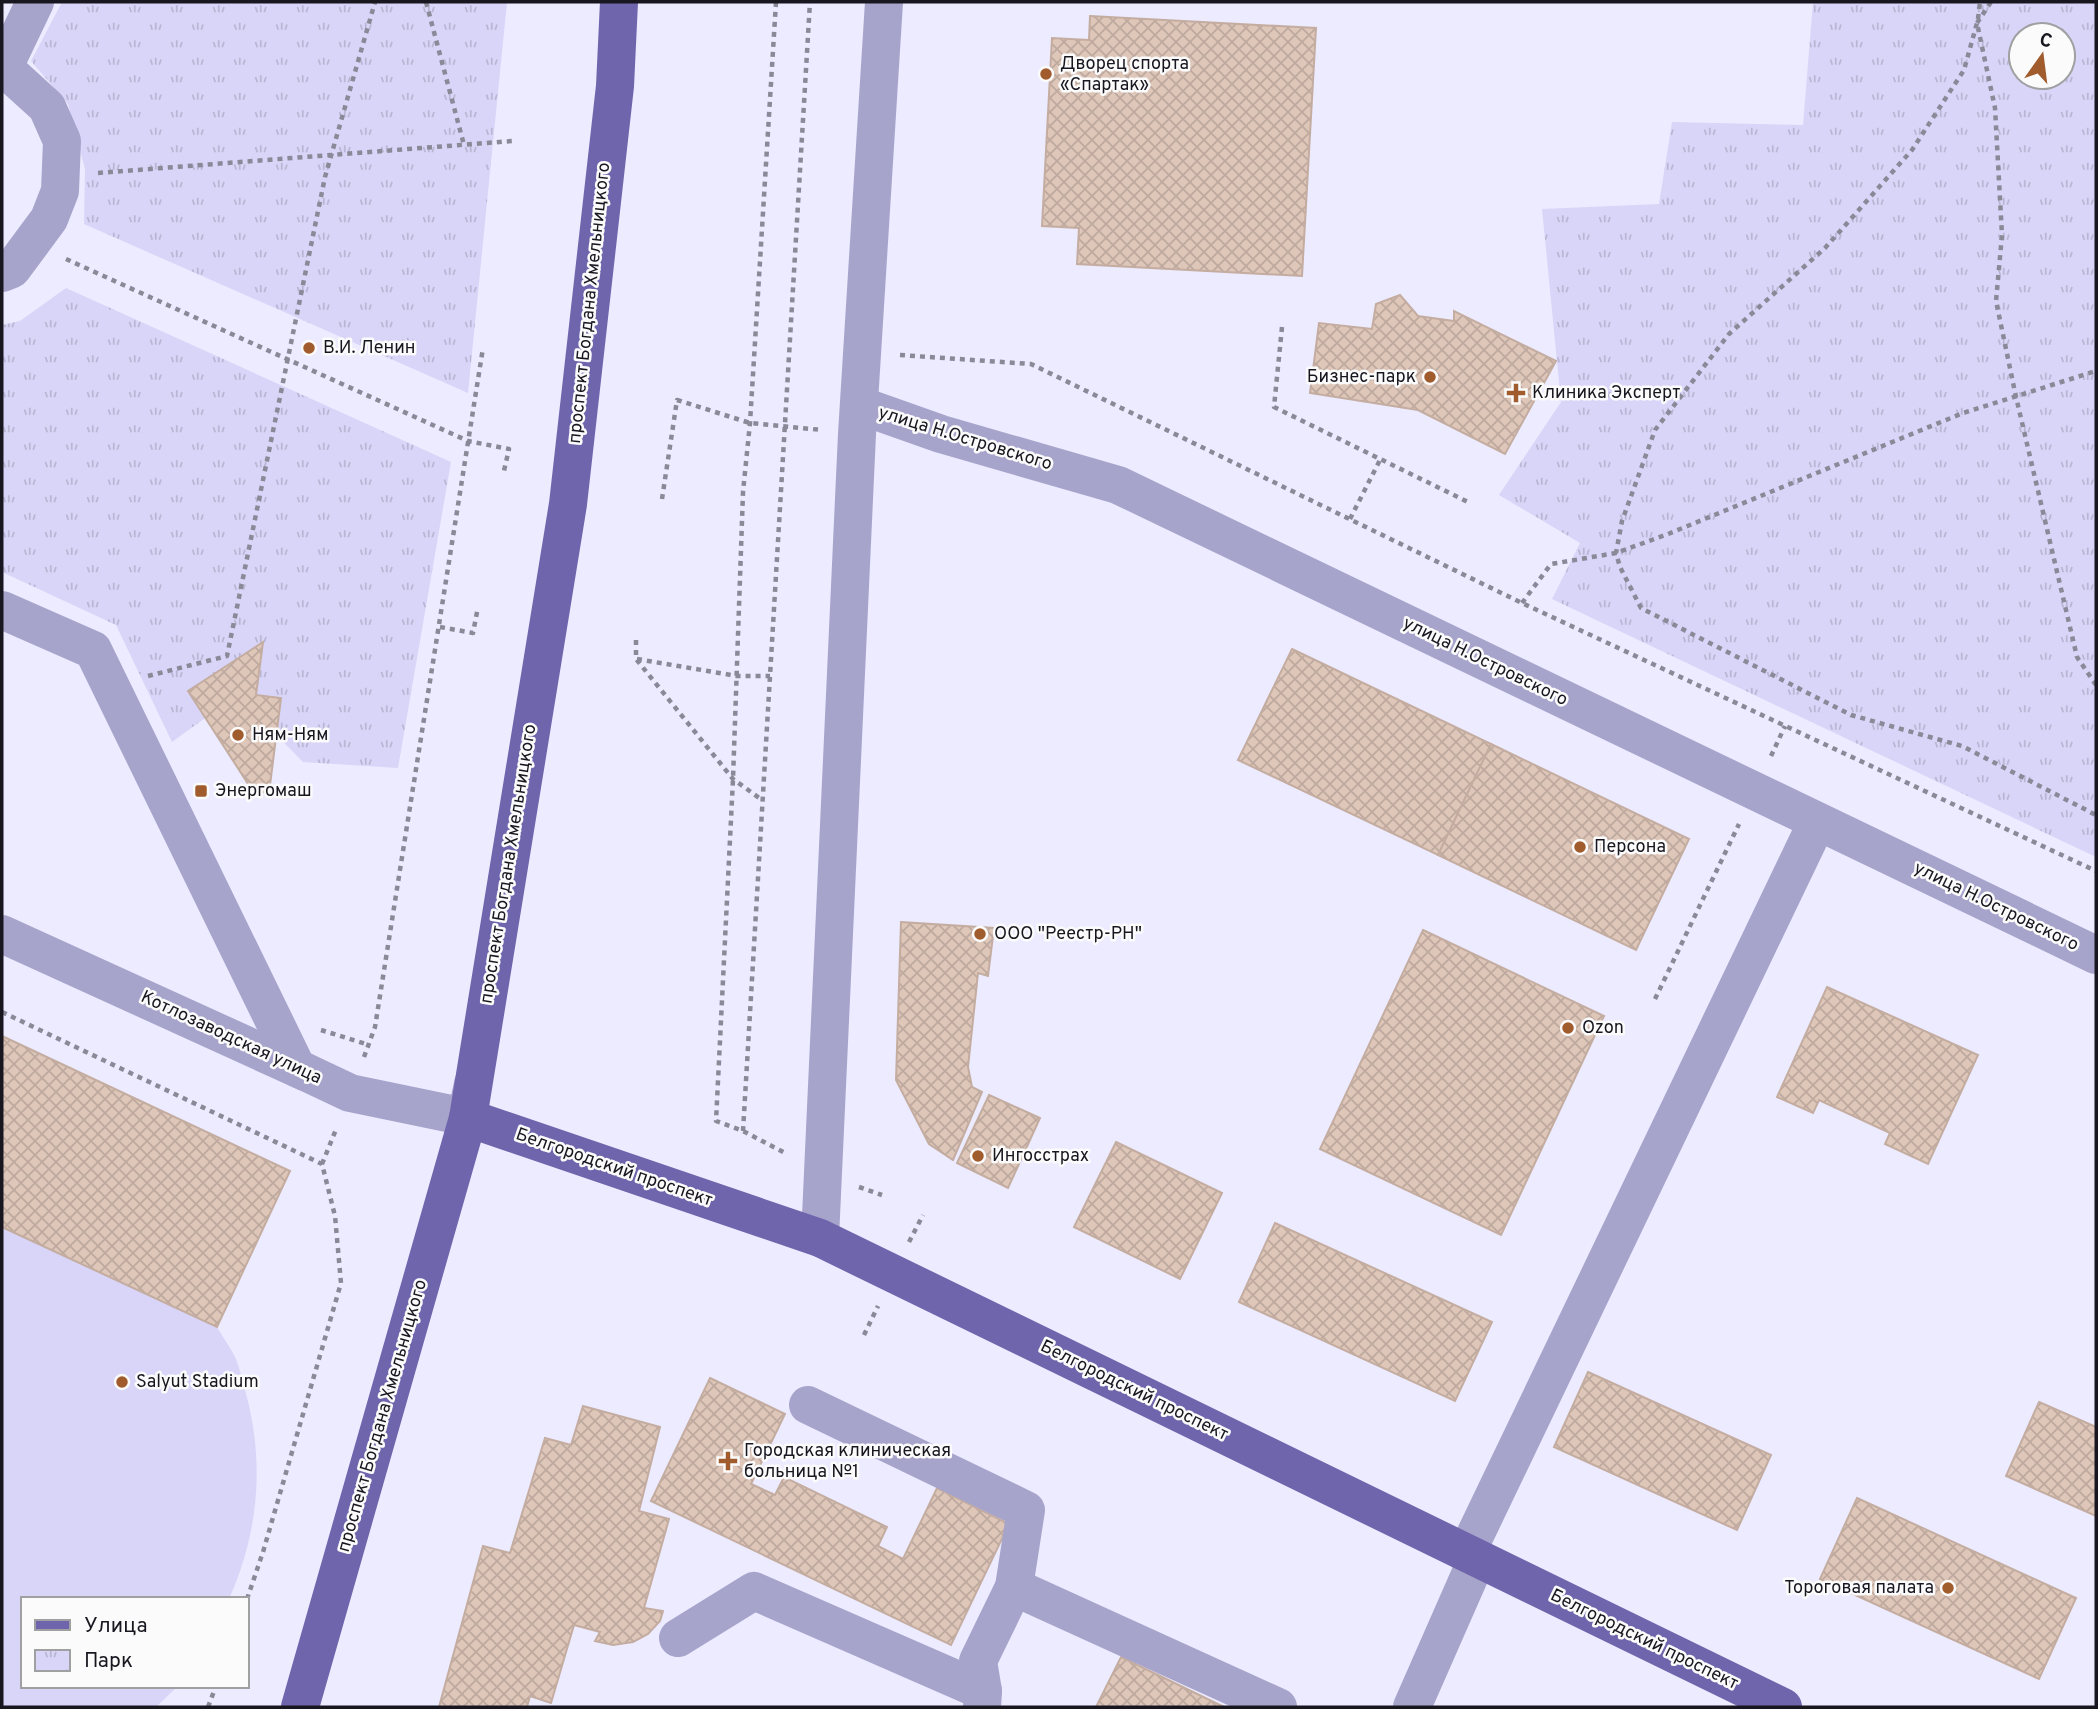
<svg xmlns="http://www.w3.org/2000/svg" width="2098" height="1709" font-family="Overpass,sans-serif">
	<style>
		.green { fill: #d8d5f8 }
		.park { fill: url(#park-tufts); fill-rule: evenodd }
		.building { fill: url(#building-cross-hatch); stroke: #c4ada0; stroke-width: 2 }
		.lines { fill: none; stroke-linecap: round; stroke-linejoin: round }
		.path { stroke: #8a8998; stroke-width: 4.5; stroke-dasharray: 5 5; stroke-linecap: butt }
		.minor { stroke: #a7a4cc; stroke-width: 38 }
		.major { stroke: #6f65ac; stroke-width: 38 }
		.poi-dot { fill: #a15c2e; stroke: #fbfbfb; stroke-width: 2.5 }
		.labels { text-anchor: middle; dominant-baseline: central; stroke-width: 5; stroke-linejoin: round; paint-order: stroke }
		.poi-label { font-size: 18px; fill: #181720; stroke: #fbfbfb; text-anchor: start }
		.street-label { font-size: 18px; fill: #181720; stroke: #fbfbfb }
	</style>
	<defs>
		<pattern id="park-tufts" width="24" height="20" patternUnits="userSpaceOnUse" patternTransform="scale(1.75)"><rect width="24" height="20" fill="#d8d5f8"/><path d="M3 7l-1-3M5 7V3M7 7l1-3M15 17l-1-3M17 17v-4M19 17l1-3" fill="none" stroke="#b9b6d4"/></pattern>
		<pattern id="building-cross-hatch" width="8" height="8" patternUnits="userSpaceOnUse" patternTransform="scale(1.75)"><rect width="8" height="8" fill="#dec6b9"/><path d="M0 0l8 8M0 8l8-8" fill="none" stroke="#bea99f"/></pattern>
	</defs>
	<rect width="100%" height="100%" fill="#ecebff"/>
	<path class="green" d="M2,1036L290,1171L217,1327C223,1338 231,1348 236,1359C240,1369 242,1380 245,1390C265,1461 259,1532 229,1599H23V1686H178L156,1707H2Z"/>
	<g class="park">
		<polygon points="62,2 507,2 468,393 84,224 85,169 68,104 31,61"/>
		<path d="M1813,2H2096V857L1552,599L1580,543L1499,495L1561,402L1542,209L1659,204L1672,122L1803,125ZM2021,35H2063V77H2021Z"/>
		<polygon points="66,288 451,462 398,768 303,762 237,695 172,742 116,625 2,572 2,325 20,321"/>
	</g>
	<g class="building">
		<polygon points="1090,16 1316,28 1302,276 1077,264 1079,228 1042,226 1052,38 1089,40"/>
		<polygon points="1400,295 1418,316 1454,321 1454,311 1556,361 1505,454 1418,410 1310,393 1319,323 1372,329 1376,304"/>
		<polygon points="263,642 256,695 281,698 269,793 252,790 188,691"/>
		<polygon points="1292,649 1491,744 1438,855 1238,760"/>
		<polygon points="1491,744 1689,839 1636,950 1438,855"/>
		<polygon points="901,922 994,928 988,976 978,973 968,1067 972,1087 982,1092 953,1160 929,1144 896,1080"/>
		<polygon points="1423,930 1604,1016 1501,1235 1320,1149"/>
		<polygon points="1827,987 1978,1055 1928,1164 1885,1144 1890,1133 1819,1100 1813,1113 1777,1097"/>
		<polygon points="2,1036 290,1171 217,1327 2,1227"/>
		<polygon points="989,1095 1040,1118 1008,1188 957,1163"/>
		<polygon points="1116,1142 1222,1193 1180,1279 1074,1227"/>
		<polygon points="1275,1223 1492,1322 1455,1401 1239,1302"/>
		<polygon points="1588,1372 1771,1455 1737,1530 1554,1447"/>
		<polygon points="710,1378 785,1414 751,1484 775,1495 784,1477 887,1527 878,1546 903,1559 937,1488 1009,1524 951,1645 651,1501"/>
		<polygon points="2039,1402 2096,1427 2096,1516 2006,1476"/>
		<polygon points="583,1406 660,1427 639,1511 669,1519 644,1608 663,1611 660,1621 648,1634 633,1642 613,1645 595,1641 600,1632 574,1625 551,1703 530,1696 527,1707 439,1707 483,1546 510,1553 545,1438 571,1445"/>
		<polygon points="1857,1498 2076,1598 2039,1679 1820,1579"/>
		<polygon points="1121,1657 1224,1707 1096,1707"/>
	</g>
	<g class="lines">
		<g class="path">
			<polyline points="426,2 464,145"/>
			<polyline points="776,2 750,423 743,492 733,779 716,1121 743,1131 787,1154"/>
			<polyline points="1978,19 1980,2"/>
			<polyline points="1977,23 1991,2"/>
			<polyline points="98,173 512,141"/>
			<polyline points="66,259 468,441 509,449 503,475"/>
			<polyline points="1282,327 1274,407 1468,502"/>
			<polyline points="900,355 1031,364 1522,603 2096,871"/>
			<polyline points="662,499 677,400 750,423 822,430"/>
			<polyline points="1350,519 1381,458"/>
			<polyline points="1522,603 1551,564 1616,553 1668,534 1963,413 2096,371"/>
			<polyline points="440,627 473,633 478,607"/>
			<polyline points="636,640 636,659 733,779 762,800"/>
			<polyline points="637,659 737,676 770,676"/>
			<polyline points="148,676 227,656 325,177 375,2"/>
			<polyline points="2096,685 2077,657 2016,397 1996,301 2002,235 1995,108 1977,23 1964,70 1912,150 1825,248 1729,334 1655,430 1622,521 1616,553 1620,567 1641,608 1851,715 1962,746 2096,815"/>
			<polyline points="1771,756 1785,726"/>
			<polyline points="1655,999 1739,824"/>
			<polyline points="2,1012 322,1164 335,1216 341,1283 263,1552 247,1599"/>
			<polyline points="321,1030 369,1045"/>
			<polyline points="364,1057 375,1027 483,348"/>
			<polyline points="743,1131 810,2"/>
			<polyline points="322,1164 337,1127"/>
			<polyline points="859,1187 882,1195"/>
			<polyline points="909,1242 923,1215"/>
			<polyline points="864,1335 878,1306"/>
			<polyline points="208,1707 216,1686"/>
		</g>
		<g class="minor">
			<polyline points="2,71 35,2"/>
			<polyline points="2,273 12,269 49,219 60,191 62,141 47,107 3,67"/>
			<polyline points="859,405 941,434 1118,485 2096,955"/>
			<polyline points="2,610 93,650 297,1068 350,1093 466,1117 473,1084"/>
			<polyline points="2,934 305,1072"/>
			<polyline points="820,1238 857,434 884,2"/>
			<polyline points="808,1405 1026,1510 1014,1587 1278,1707"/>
			<polyline points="1466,1554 1817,822"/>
			<polyline points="678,1638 754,1591 983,1691 982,1707"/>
			<polyline points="983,1691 978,1661 1014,1587"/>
			<polyline points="1412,1707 1477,1559"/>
		</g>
		<g class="major">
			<polyline points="468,1118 820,1238 1783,1707"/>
			<polyline points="300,1707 468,1118 568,504 615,86 619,2"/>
		</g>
	</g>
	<g class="poi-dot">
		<circle cx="1046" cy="74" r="7"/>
		<circle cx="309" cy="348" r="7"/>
		<circle cx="1430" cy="377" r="7"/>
		<path d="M1512.5 382.5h7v7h7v7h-7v7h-7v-7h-7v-7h7z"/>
		<circle cx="238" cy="735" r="7"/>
		<rect x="194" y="784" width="14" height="14" rx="3.5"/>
		<circle cx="1580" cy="847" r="7"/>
		<circle cx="980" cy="934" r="7"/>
		<circle cx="1568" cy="1028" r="7"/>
		<circle cx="978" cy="1156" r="7"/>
		<circle cx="122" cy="1382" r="7"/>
		<path d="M724.5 1450.5h7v7h7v7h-7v7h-7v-7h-7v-7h7z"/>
		<circle cx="1948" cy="1588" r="7"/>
	</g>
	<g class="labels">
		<g class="poi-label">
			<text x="1060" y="64">Дворец спорта<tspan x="1060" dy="21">«Спартак»</tspan></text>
			<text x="323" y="348">В.И. Ленин</text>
			<text x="1416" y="377" text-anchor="end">Бизнес-парк</text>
			<text x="1532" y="393">Клиника Эксперт</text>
			<text x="252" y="735">Ням-Ням</text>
			<text x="215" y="791">Энергомаш</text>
			<text x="1594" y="847">Персона</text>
			<text x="994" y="934">ООО "Реестр-РН"</text>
			<text x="1582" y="1028">Ozon</text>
			<text x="992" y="1156">Ингосстрах</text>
			<text x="136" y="1382">Salyut Stadium</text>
			<text x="744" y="1451">Городская клиническая<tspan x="744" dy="21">больница №1</tspan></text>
			<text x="1934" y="1588" text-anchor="end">Тороговая палата</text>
		</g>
		<g class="street-label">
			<text transform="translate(590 303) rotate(-84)">проспект Богдана Хмельницкого</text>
			<text transform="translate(965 439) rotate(17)">улица Н.Островского</text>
			<text transform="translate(1485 662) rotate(26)">улица Н.Островского</text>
			<text transform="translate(509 864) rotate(-81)">проспект Богдана Хмельницкого</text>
			<text transform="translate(1996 907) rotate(26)">улица Н.Островского</text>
			<text transform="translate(231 1038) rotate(25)">Котлозаводская улица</text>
			<text transform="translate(614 1168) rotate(19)">Белгородский проспект</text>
			<text transform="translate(1134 1391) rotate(26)">Белгородский проспект</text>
			<text transform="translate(383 1416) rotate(-74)">проспект Богдана Хмельницкого</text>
			<text transform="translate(1644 1640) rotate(26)">Белгородский проспект</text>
		</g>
	</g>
	<rect width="2098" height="1709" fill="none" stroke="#181720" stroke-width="7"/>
	<rect x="21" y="1597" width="228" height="91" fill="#fbfbfb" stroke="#a0a0a3" stroke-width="2"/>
	<rect x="35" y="1620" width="35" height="10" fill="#6f65ac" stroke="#a0a0a3" stroke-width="2"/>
	<text x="84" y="1632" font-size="21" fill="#181720">Улица</text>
	<rect x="35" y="1650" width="35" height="21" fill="url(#park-tufts)" stroke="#a0a0a3" stroke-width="2"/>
	<text x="84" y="1667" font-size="21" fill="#181720">Парк</text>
	<g transform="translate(2042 56) rotate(14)"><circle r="33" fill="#fbfbfb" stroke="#a0a0a3" stroke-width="2"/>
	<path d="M0-5L12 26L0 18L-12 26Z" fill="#a15c2e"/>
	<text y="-10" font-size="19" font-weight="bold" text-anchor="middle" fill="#181720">С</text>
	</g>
</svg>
